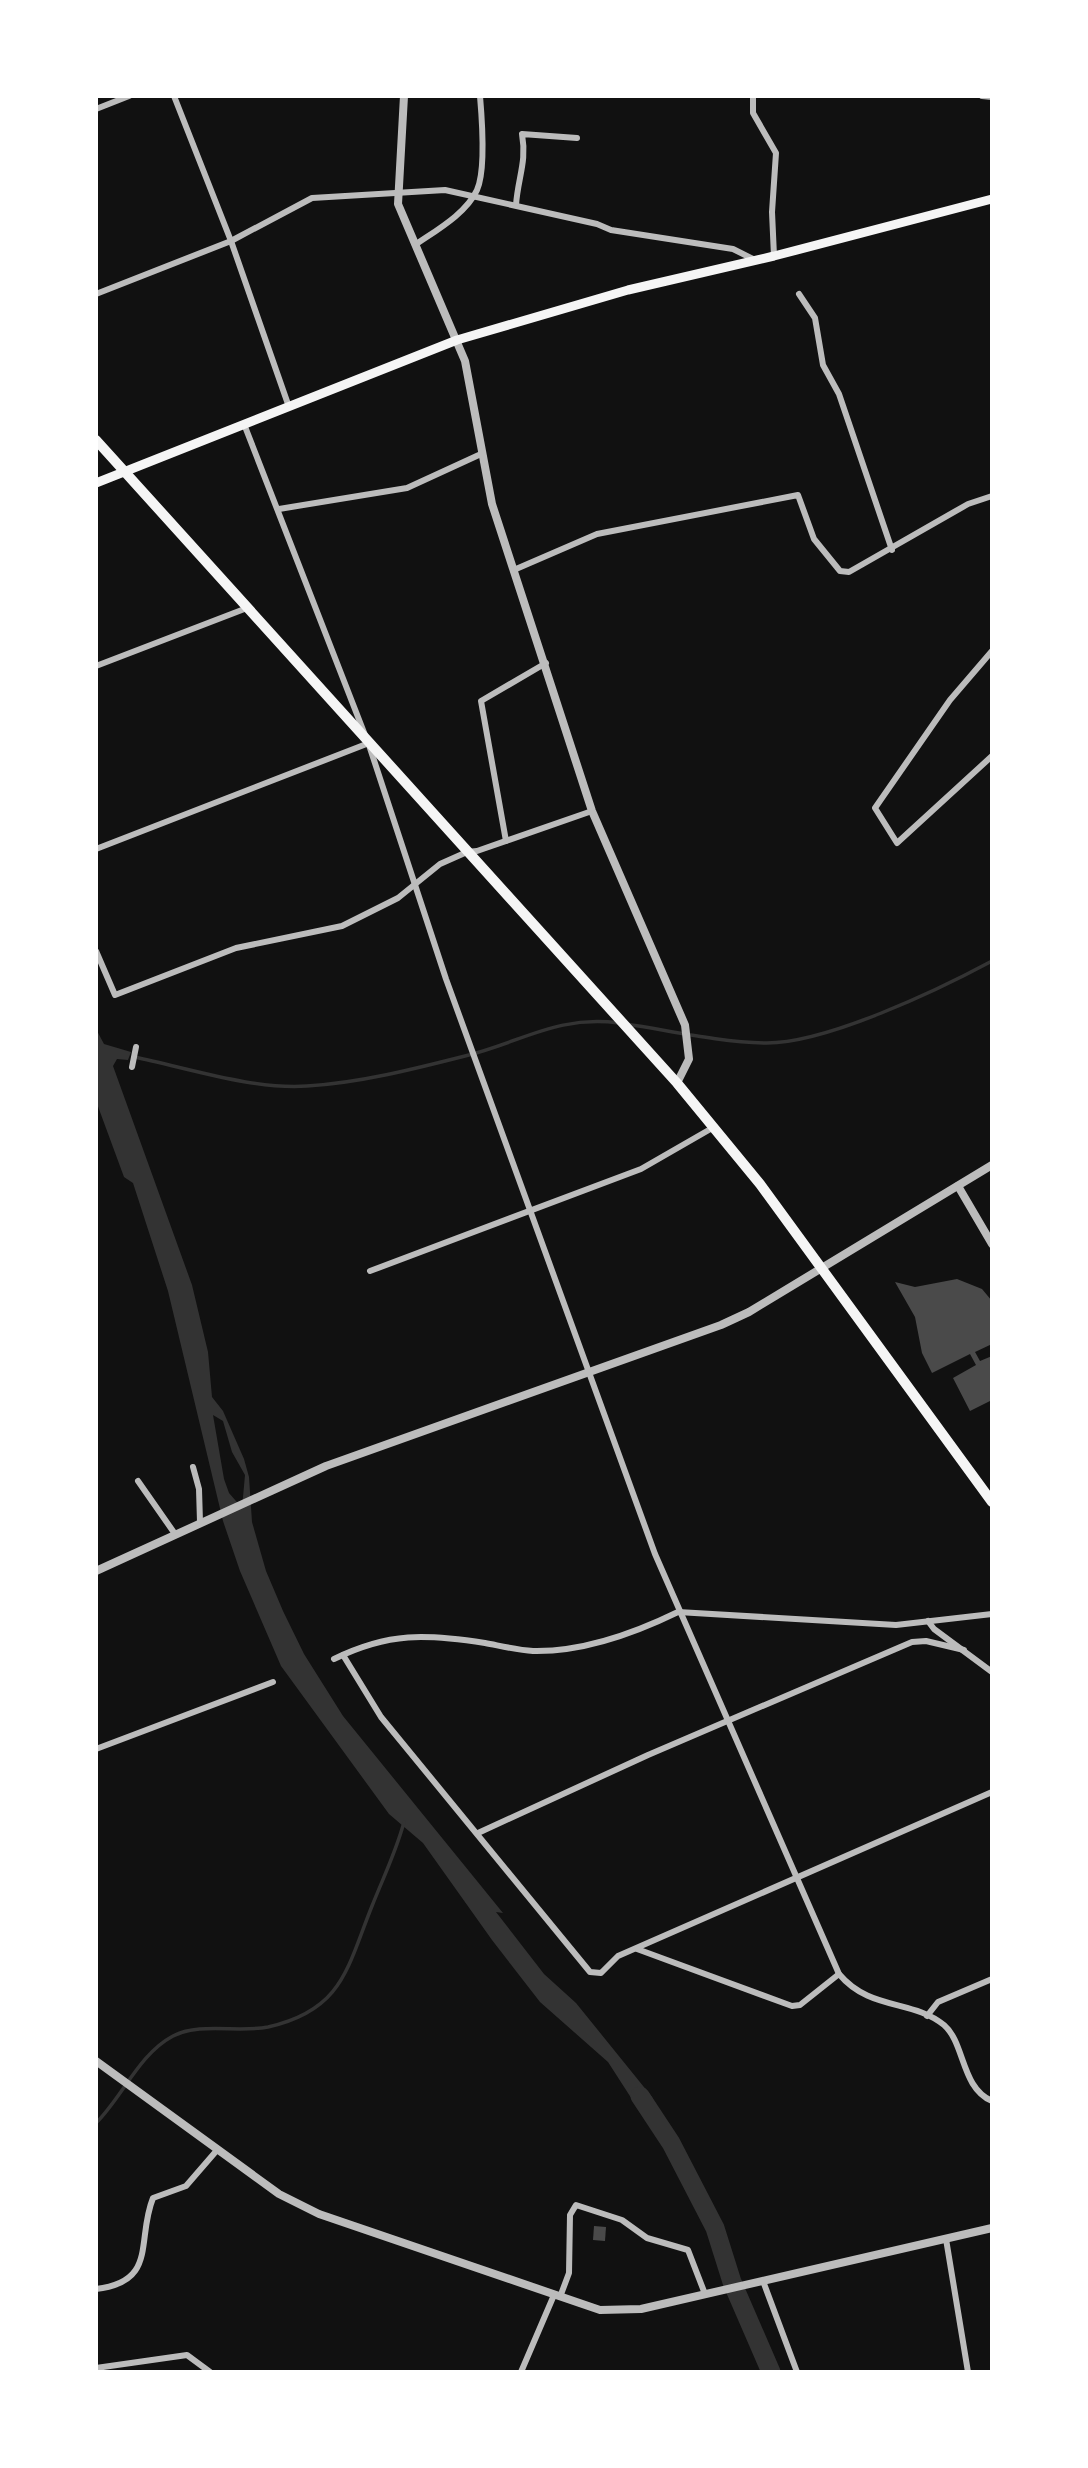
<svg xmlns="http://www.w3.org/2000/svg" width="1088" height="2468" font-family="Helvetica,sans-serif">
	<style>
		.water { fill: #333; fill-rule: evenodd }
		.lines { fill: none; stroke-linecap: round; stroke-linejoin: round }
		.stream { stroke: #333; stroke-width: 3.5 }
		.river { stroke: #333; stroke-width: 19 }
		.building { fill: #4a4a4a }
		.minor { stroke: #bcbcbc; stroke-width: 6 }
		.tertiary { stroke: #bcbcbc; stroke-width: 8 }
		.secondary { stroke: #f5f5f5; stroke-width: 9 }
		.primary { stroke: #f5f5f5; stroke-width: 10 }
	</style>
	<rect width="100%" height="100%" fill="#111"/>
	<path class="water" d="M96,1029L104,1044L131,1052L128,1060L117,1059L113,1066L192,1285L208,1352L212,1397L223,1411L244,1459L249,1477L252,1522L266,1571L283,1611L304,1654L343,1716L503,1913L496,1912L544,1974L576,2003L652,2097L659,2112L646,2121L608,2062L540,2002L492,1940L423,1843L389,1814L281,1666L240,1571L223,1521L168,1291L133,1183L124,1177L96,1101ZM213,1415L223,1421L232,1452L245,1475L242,1508L229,1493L224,1479Z"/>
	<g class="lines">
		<g class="stream">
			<path d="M626,1024C672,1031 720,1042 765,1043C825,1044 938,990 992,961"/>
			<path d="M134,1057C188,1068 254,1090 307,1086C359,1083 414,1069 465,1056C522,1042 557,1015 619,1023"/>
			<path d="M96,2123C123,2096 139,2054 173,2036C200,2022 238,2033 268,2027C343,2010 347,1968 372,1906C383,1878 396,1852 404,1822"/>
		</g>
		<polyline class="river" points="640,2096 671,2143 715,2228 732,2282 771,2372"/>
	</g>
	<g class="building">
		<polygon points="957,1279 982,1289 992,1301 992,1344 975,1352 980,1361 992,1356 992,1400 970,1411 953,1378 976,1365 970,1354 932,1373 922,1353 915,1317 895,1282 915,1287"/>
		<polygon points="594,2226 606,2227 605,2241 593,2240"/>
	</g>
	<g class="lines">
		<g class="minor">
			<polyline points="174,96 231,241 289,407"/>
			<polyline points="753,96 753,113 776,153 772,212 774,256"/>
			<polyline points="982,96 992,97"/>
			<polyline points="96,109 129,96"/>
			<path d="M516,205C518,177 527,162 522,134L577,138"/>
			<path d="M415,245C435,231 466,214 477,190C486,170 482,119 480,96"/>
			<polyline points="96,294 231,241 312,198 445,190 597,224 611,230 733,249 755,260"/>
			<polyline points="799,294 815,318 823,365 839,394 892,550"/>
			<polyline points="244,424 365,735"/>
			<polyline points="279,509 407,488 481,454"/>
			<polyline points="516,569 597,534 798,495 814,539 840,571 849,572 968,504 992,496"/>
			<polyline points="992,651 950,700 875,808 897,843 992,756"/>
			<polyline points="96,666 247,608"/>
			<path d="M369,745L446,979L655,1554L839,1974C870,2011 912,1999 944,2025C965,2043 961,2088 992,2101"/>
			<polyline points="506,841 481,701 546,663"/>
			<polyline points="96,849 369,743"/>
			<polyline points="96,951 115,995 236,948 342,926 398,898 440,864 467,852 477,851 592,811"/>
			<polyline points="132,1067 136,1047"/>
			<polyline points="370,1271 641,1169 714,1127"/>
			<polyline points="193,1467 199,1489 200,1522"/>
			<polyline points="138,1481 175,1534"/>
			<polyline points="928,1621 934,1629 992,1672"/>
			<polyline points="343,1655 381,1717 590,1972 601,1973 618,1956 992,1792"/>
			<path d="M334,1659C389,1632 426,1634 485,1643C501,1646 517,1650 533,1651C581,1652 635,1633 678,1612L896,1625L992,1614"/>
			<polyline points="96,1749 273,1682"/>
			<polyline points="478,1833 648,1755 912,1642 926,1641 964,1650"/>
			<polyline points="637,1949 792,2006 800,2005 839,1974"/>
			<polyline points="927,2016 938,2002 992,1979"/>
			<polyline points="946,2239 968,2372"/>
			<polyline points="763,2281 797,2372"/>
			<path d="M96,2289C158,2282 136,2240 153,2198L186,2186L218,2149"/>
			<polyline points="560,2297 569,2273 570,2215 576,2205 622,2220 647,2238 688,2250 705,2294"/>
			<polyline points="96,2368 187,2355 210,2372"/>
			<polyline points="521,2372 554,2295"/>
		</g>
		<g class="tertiary">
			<polyline points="404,96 398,204 465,361 492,504 592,811 685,1025 689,1059 677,1083"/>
			<polyline points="958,1186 992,1244"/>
			<polyline points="96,1571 326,1466 721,1325 749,1312 992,1165"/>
			<polyline points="96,2061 279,2194 319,2214 600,2310 641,2309 992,2228"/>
		</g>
		<polyline class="secondary" points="96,483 457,340 628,290 774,256 992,199"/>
		<polyline class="primary" points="96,440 677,1083 760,1184 992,1502"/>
	</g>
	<rect width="1088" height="2468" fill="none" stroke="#ffffff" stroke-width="196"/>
</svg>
